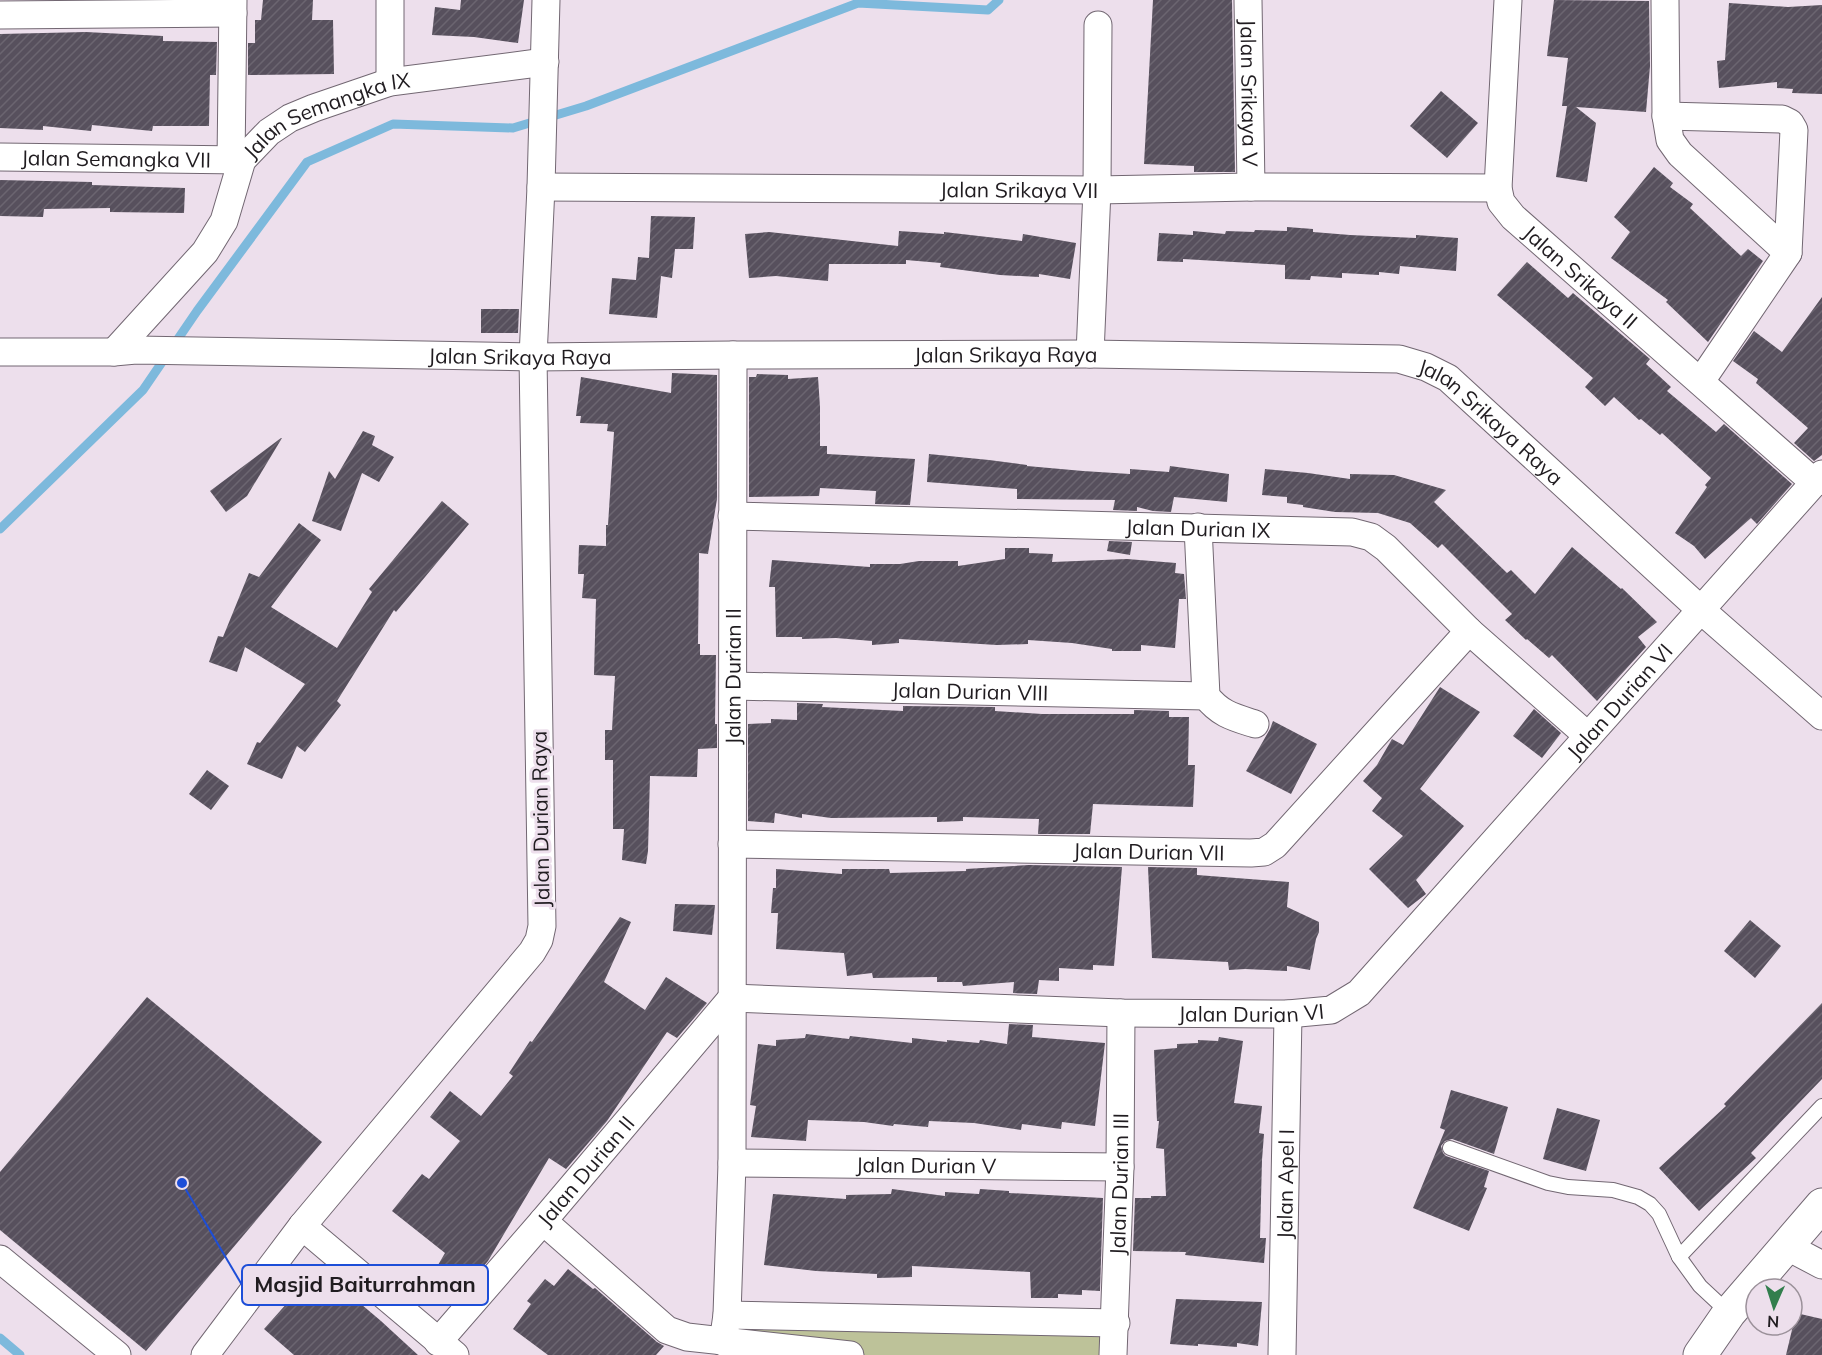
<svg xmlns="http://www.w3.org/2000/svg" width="1822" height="1355" font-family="Mulish,sans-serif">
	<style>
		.green { fill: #bdc299 }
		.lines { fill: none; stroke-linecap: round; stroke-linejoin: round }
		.stream { stroke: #7db9dc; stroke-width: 9 }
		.building { fill: url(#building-hatch) }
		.lane-casing { stroke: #726772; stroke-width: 16 }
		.street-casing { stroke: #726772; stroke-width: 29 }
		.primary-casing { stroke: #726772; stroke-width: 35 }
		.lane { stroke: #fff; stroke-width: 14 }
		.street { stroke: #fff; stroke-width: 27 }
		.primary { stroke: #fff; stroke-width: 33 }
		.labels { text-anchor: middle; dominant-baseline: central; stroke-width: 6; stroke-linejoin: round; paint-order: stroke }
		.street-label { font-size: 21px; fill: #201c20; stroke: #eddfec }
		.leader { fill: none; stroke: #1d4ed8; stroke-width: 2 }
		.callout-dot { fill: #1d4ed8; stroke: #eddfec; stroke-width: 2 }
		.callout { fill: #eddfec; stroke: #1d4ed8; stroke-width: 2 }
		.callout-label { font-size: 22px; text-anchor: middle; font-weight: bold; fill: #201c20 }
	</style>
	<defs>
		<pattern id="building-hatch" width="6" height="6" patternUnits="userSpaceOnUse" patternTransform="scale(1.5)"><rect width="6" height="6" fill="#57505d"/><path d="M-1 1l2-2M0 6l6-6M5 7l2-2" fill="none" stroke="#6b6570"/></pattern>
	</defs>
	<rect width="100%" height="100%" fill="#eddfec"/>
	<polygon class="green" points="727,1315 1116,1323 1113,1355 850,1355 723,1342"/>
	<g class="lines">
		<g class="stream">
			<polyline points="0,529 143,390 197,311 307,162 393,124 513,128 586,106 858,3 988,10 999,0"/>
			<polyline points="0,1338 20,1355"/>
		</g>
	</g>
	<g class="building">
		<polygon points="263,0 313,0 312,20 333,20 334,74 248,75 248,43 255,43 255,20 261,20"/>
		<polygon points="461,0 524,0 518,43 474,37 432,35 435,7 460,10"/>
		<polygon points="1153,0 1232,0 1235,172 1194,172 1194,166 1144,164"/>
		<polygon points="1554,0 1649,1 1650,66 1646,112 1576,107 1596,123 1587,182 1556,177 1567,106 1562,106 1568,58 1547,56"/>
		<polygon points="1729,3 1788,7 1822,5 1822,94 1792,93 1793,89 1777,88 1777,82 1719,88 1717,61 1725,60"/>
		<polygon points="86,32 163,36 163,41 217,42 216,75 210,75 209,126 153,126 152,131 92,125 91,131 43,126 43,130 0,128 0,34"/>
		<polygon points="1441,91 1478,123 1447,158 1410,126"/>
		<polygon points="1654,167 1673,183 1670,187 1693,204 1690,208 1741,256 1748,249 1763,261 1708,342 1666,302 1668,300 1611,258 1630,232 1614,217"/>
		<polygon points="0,180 92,182 92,185 185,188 184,213 110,212 110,208 44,209 43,217 0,216"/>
		<polygon points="651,216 695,217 693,249 675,249 672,278 661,276 657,318 609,314 612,278 636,280 638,257 649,258"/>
		<polygon points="1287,227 1313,229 1313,232 1350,235 1416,238 1416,235 1458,238 1456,271 1400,266 1399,274 1379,272 1379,275 1342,273 1342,278 1311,276 1310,280 1285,279 1285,265 1183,259 1183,262 1157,261 1159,233 1193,235 1193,231 1225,234 1226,231 1254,232 1255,230 1287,231"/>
		<polygon points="899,231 944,234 944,232 1022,241 1023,234 1076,243 1070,279 1039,274 1039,277 1000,275 940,267 941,263 906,260 906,264 829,264 828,281 776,276 749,278 745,234 769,232 898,246"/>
		<polygon points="1527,262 1568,298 1573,293 1650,359 1646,364 1671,387 1667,391 1716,432 1724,424 1792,484 1757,524 1751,518 1705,559 1694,546 1675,533 1707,487 1705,485 1711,478 1662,433 1660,435 1641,419 1639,420 1614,397 1605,406 1585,387 1593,378 1497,295"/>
		<polygon points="1822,297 1822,455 1814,461 1794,443 1808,428 1756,383 1758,379 1733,361 1754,331 1782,352"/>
		<polygon points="481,309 519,309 518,333 481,333"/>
		<polygon points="672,373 717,375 717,499 708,554 699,553 698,644 700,644 700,655 716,655 715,724 717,724 717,748 698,749 697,777 650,776 648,851 646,864 622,860 624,829 613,829 613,760 605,760 605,730 612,730 615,676 594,675 596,599 582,598 584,574 578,574 579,545 606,546 606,525 608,525 614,432 607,431 608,424 580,423 581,416 576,416 581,377 671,393"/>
		<polygon points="757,374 788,375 788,379 818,377 820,407 820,446 827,446 827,454 915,459 910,505 875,504 876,491 820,488 819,496 749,497 749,377 756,377"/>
		<polygon points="363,431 375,436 372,445 394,457 379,482 362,473 341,531 312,521 329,471 335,479"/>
		<polygon points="281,438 282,438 247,496 226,512 210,491"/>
		<polygon points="929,454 989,460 1027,465 1027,466 1083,471 1130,474 1130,469 1169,472 1170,466 1229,474 1227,502 1174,497 1171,512 1153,511 1137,507 1137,511 1113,510 1115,500 1017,499 1017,489 927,482"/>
		<polygon points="1265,469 1308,473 1350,479 1350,474 1394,475 1446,490 1434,502 1507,573 1511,570 1535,594 1572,547 1621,589 1622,588 1657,622 1638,637 1646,647 1597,701 1552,655 1549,658 1527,639 1526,640 1505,620 1512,614 1442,544 1438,548 1410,523 1378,513 1335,512 1303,507 1303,505 1287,503 1287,497 1262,495"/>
		<polygon points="442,501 469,524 396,612 394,610 337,701 341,705 305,752 297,746 282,779 247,764 257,742 260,743 305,684 245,647 237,672 209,662 218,636 223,637 249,573 259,577 299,523 321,540 271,607 337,648 372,592 369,589"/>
		<polygon points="1109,541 1132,542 1130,555 1107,551"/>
		<polygon points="1005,548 1029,548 1029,553 1053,554 1052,562 1127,559 1176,563 1175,573 1184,574 1186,599 1179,599 1175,648 1141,645 1141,651 1112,651 1112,649 1072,643 1028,640 1028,644 997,645 899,639 899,643 872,645 872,641 836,638 802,639 802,637 776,637 775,587 769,587 772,560 870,567 870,564 900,564 919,561 958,561 958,566 1005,559"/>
		<polygon points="1440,687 1480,712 1420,789 1464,826 1416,880 1426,894 1408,908 1369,869 1403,836 1372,811 1382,798 1363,781 1377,765 1392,739 1403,745"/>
		<polygon points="797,703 823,704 822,707 903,711 903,706 995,707 995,711 1042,714 1134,714 1134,710 1169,711 1169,717 1189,717 1188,765 1195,765 1193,807 1093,804 1090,834 1038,834 1039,819 963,817 963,821 937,822 937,817 831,818 802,814 802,818 775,813 774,823 748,821 748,724 771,723 771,719 797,720"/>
		<polygon points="1534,709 1561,733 1542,758 1513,736"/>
		<polygon points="1273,721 1317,744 1291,794 1246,771 1270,729"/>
		<polygon points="207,770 229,786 211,810 189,794"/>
		<polygon points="1029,865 1122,867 1114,966 1093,965 1093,970 1059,968 1059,981 1039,980 1037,994 1013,993 1014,982 963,986 962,982 937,982 937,977 873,978 872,973 847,976 844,953 776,949 778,913 771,913 773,888 776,888 776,869 842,874 842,869 889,869 890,873 966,871 966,869"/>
		<polygon points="1148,867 1197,868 1197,875 1289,882 1287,907 1319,922 1319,932 1316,939 1310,970 1287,966 1287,971 1245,969 1229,970 1228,962 1152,958"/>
		<polygon points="675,904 715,905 712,935 673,931"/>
		<polygon points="620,917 631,922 604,982 645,1010 666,977 707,1003 677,1038 667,1032 607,1121 566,1169 549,1158 488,1261 470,1282 438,1265 445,1253 392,1211 422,1174 429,1179 460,1141 430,1117 450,1091 481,1116 513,1076 509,1073 530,1041 532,1042"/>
		<polygon points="1750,920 1781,946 1755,978 1724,951"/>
		<polygon points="147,997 322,1142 146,1351 0,1230 0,1172"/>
		<polygon points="1822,1003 1822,1079 1751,1153 1756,1158 1699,1211 1659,1168 1726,1106 1724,1104"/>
		<polygon points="1009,1024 1033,1025 1032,1037 1105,1043 1095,1126 1062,1122 1061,1129 1022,1124 1021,1130 974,1123 929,1121 928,1127 894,1124 893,1126 864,1122 808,1120 806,1141 751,1137 756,1106 750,1105 758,1044 776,1046 776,1040 805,1038 806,1034 849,1039 850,1036 912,1043 912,1038 947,1042 947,1040 979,1043 980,1040 1007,1044"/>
		<polygon points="1219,1037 1243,1041 1234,1103 1262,1106 1259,1133 1264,1134 1262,1160 1260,1238 1266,1238 1264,1263 1185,1255 1186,1252 1133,1251 1135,1198 1151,1198 1151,1196 1166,1196 1164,1149 1156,1148 1159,1121 1157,1121 1154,1050 1177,1048 1177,1044 1198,1043 1198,1040 1218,1041"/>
		<polygon points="1451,1090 1508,1107 1494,1154 1452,1139 1445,1141 1441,1146 1443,1153 1446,1156 1489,1171 1484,1187 1487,1188 1469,1231 1413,1208 1445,1130 1440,1128"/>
		<polygon points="1557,1108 1600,1120 1586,1171 1543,1159"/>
		<polygon points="892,1189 945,1196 945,1192 979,1194 980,1189 1009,1191 1009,1193 1103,1198 1100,1291 1082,1290 1082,1295 1058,1294 1058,1298 1031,1298 1030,1272 912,1266 912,1277 877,1278 877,1274 816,1271 764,1265 773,1194 846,1199 846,1195 891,1194"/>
		<polygon points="322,1264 346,1284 342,1288 381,1321 418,1355 294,1355 264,1329"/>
		<polygon points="568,1269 593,1289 595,1288 657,1342 664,1346 656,1355 548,1355 513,1329 531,1304 527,1301 545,1279 554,1286"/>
		<polygon points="1176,1299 1262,1302 1258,1346 1237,1343 1237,1347 1198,1344 1198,1346 1170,1344"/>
		<polygon points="1796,1313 1822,1319 1822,1355 1786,1355"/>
	</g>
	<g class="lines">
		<g class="lane-casing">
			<g id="lane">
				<polyline points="1450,1148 1548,1183 1568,1187 1613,1190 1638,1197 1650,1204 1659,1214 1679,1257"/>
				<polyline points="1729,1313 1700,1286 1679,1257 1822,1106"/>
			</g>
		</g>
		<g class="street-casing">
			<g id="street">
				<path id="s1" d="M1248,0L1251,187"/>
				<path id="s2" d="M1508,0L1498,188L1501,202L1513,217L1815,483"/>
				<polyline points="1665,0 1666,116 1670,140 1680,154 1788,253"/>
				<polyline points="0,15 233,13"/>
				<polyline points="390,82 390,0"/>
				<polyline points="1666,116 1782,119 1790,123 1794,130 1788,253 1701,381"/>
				<path id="s3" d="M0,157L242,160"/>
				<polyline points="231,161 233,0"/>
				<path id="s4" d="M541,187L1097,190L1251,187L1498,188"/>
				<path id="s5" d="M0,352H114L136,350L533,357L733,355L1090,354L1399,359L1426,367L1448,378L1701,610L1822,716"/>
				<path id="s6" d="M114,352L205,252L224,221L242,160L269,132L290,118L314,108L390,82L545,62"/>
				<polyline points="1090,354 1097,190 1098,25"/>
				<path id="s7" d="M732,516L1352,532L1371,537L1386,548L1469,631L1588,736"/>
				<path d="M1198,527L1206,696C1220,714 1233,717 1255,724"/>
				<path id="s8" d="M733,686L1206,696"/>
				<path id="s9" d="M732,844L1251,853L1264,852L1275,845L1469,631"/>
				<path id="s10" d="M732,1163L1120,1167"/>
				<polyline points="543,1221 667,1330 687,1337 850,1355"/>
				<polyline points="302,1226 455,1355"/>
				<polyline points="1786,1246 1822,1265"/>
				<polyline points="0,1259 117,1355"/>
				<polyline points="727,1315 1116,1323"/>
				<path id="s11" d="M438,1342L543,1221L732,998L1121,1013L1288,1014L1331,1010L1359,993L1822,474"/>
				<path id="s12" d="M723,1342L727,1315L732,1163L733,355"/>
				<polyline points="205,1355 302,1226 532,952 539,940 542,926 533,357 541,187 546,0"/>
				<path id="s13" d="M1113,1355L1120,1167L1121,1013"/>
				<path id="s14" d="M1282,1355L1288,1014"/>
			</g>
		</g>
		<g class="primary-casing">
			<polyline id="primary" points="1700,1355 1729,1313 1822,1205"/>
		</g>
		<use href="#lane" class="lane"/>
		<use href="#street" class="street"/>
		<use href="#primary" class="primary"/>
	</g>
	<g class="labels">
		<g class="street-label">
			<text stroke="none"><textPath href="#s1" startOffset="93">Jalan Srikaya V</textPath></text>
			<text stroke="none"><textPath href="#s6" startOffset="334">Jalan Semangka IX</textPath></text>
			<text stroke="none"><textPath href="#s3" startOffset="116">Jalan Semangka VII</textPath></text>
			<text stroke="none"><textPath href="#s4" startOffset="478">Jalan Srikaya VII</textPath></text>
			<text stroke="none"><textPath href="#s2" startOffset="312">Jalan Srikaya II</textPath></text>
			<text stroke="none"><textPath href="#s5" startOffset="1006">Jalan Srikaya Raya</textPath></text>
			<text stroke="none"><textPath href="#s5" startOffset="520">Jalan Srikaya Raya</textPath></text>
			<text stroke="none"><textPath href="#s5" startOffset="1512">Jalan Srikaya Raya</textPath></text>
			<text stroke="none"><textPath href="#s7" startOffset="466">Jalan Durian IX</textPath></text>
			<text stroke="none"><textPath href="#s12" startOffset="666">Jalan Durian II</textPath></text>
			<text stroke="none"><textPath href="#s8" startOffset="237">Jalan Durian VIII</textPath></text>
			<text stroke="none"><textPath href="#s11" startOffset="1476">Jalan Durian VI</textPath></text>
			<text transform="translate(540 819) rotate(-91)">Jalan Durian Raya</text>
			<text stroke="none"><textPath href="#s9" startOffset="417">Jalan Durian VII</textPath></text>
			<text stroke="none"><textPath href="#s11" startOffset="972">Jalan Durian VI</textPath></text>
			<text stroke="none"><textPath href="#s10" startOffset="194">Jalan Durian V</textPath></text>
			<text stroke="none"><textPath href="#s11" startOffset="226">Jalan Durian II</textPath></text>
			<text stroke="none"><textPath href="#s13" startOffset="171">Jalan Durian III</textPath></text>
			<text stroke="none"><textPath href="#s14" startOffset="171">Jalan Apel I</textPath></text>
		</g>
	</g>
	<path class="leader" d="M182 1183L242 1285"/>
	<circle class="callout-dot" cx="182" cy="1183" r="6"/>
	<rect class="callout" x="242" y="1265" width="246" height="40" rx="6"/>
	<g class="callout-label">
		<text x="365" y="1292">Masjid Baiturrahman</text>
	</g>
	<g transform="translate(1774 1307) rotate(183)"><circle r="28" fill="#eddfec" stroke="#9b919a" stroke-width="1.5"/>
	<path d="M0-4.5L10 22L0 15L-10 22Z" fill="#327e4d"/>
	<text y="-9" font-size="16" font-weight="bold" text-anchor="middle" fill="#201c20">N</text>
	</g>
</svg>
